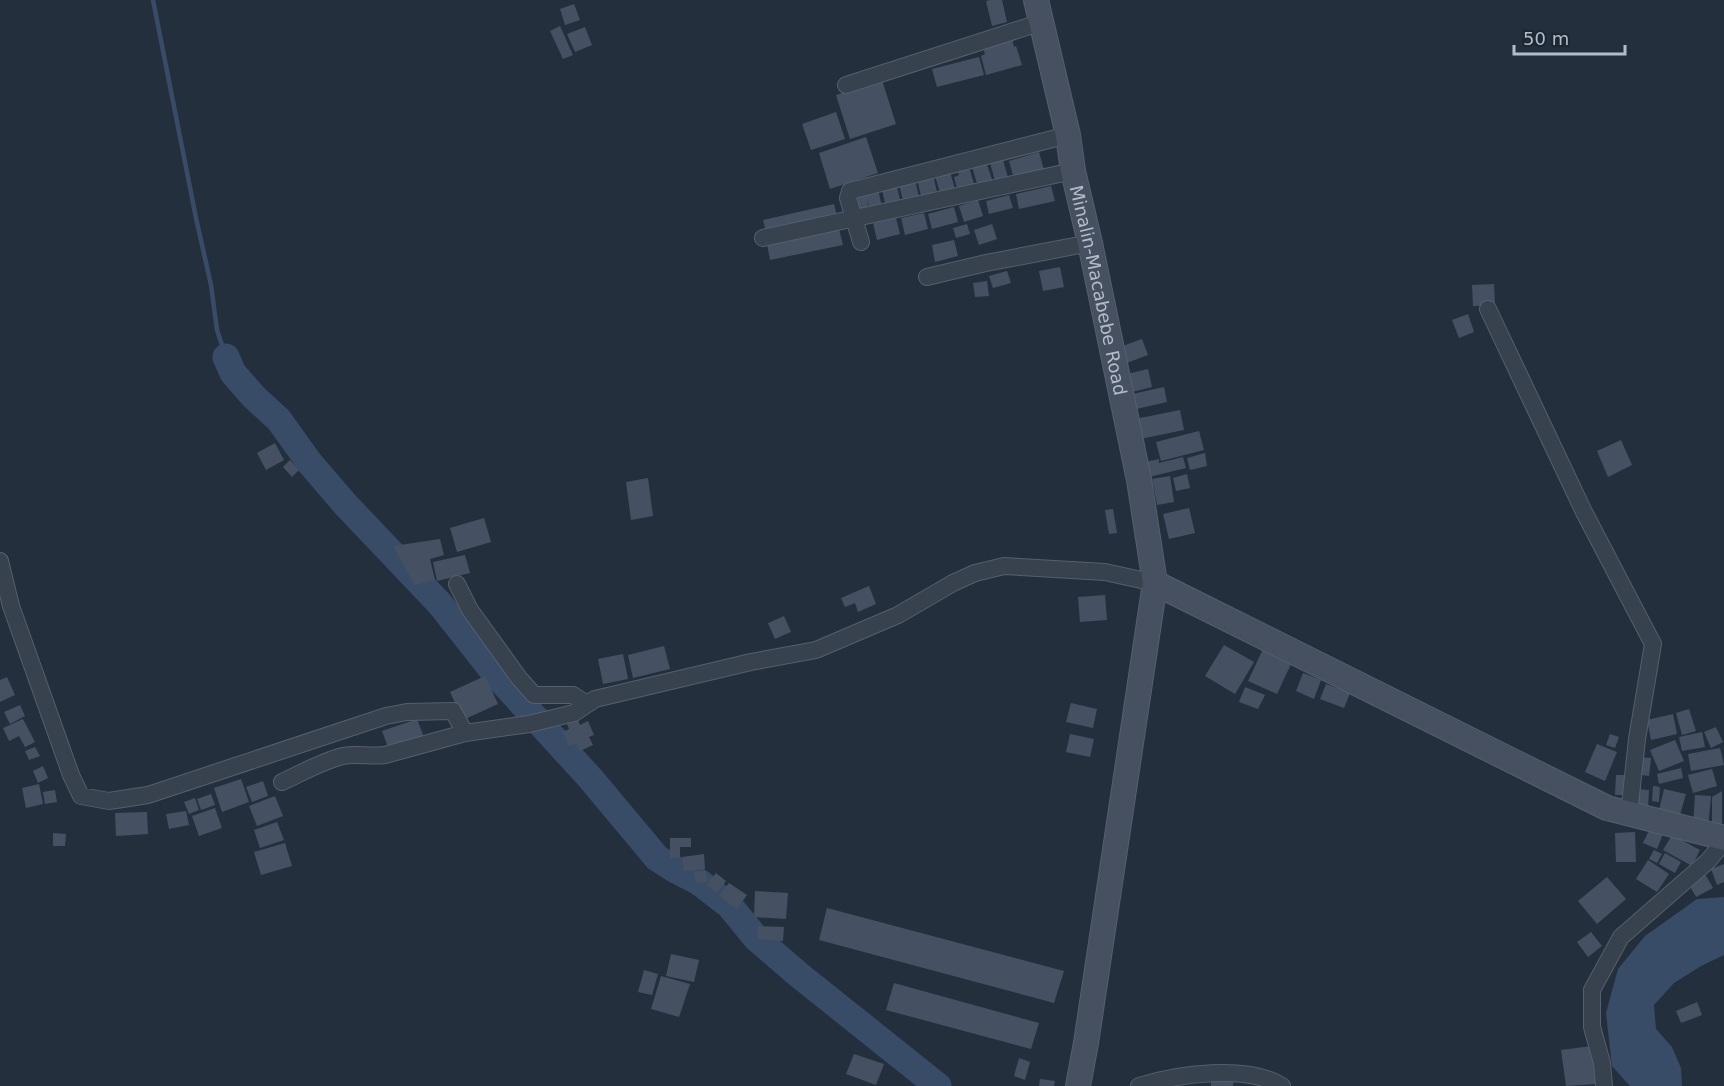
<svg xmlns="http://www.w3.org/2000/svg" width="1724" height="1086" font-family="'DejaVu Sans',sans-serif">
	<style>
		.water { fill: #394c67 }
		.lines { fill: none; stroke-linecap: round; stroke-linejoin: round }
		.stream { stroke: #394c67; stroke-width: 4.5 }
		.river { stroke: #394c67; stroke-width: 27 }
		.building { fill: #455162 }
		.street-casing { stroke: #565f6c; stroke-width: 18 }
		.secondary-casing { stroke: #565f6c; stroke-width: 26 }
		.street { stroke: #38414e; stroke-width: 16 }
		.secondary { stroke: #465061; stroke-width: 24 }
		.labels { text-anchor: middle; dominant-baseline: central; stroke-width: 4.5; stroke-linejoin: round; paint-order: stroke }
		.street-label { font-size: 18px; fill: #b4bcc9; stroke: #1d2633 }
	</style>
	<rect width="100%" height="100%" fill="#242f3e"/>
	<polygon class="water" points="1724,897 1724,955 1701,966 1674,983 1654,1005 1656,1029 1672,1047 1681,1068 1682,1086 1630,1086 1612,1066 1606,1013 1618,969 1645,936 1697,899"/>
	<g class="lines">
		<polyline class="stream" points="153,0 196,218 211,285 217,330 226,357"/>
		<polyline class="river" points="226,357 233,373 254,397 279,420 309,462 345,504 440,604 496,675 591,779 657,858 676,870 699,882 729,905 756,938 799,975 938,1086"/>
	</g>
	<g class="building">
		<polygon points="990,0 1002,0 1007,22 992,26 986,1"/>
		<polygon points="574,4 580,20 565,25 560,9"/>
		<polygon points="560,26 573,55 563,59 550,31"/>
		<polygon points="585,27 592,45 575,52 567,34"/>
		<polygon points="1011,35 1014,47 1016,46 1022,65 986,75 981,56 985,54 982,43"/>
		<polygon points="979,57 984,75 937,87 932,69"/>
		<polygon points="882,80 896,124 850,139 836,95"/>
		<polygon points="836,112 845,139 811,150 802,124"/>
		<polygon points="866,137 878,173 830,189 819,153"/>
		<polygon points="1039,152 1044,170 1014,179 1009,161"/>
		<polygon points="1003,160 1009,181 996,184 990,163"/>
		<polygon points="986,162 993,182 978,187 972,167"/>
		<polygon points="969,167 975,187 958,192 954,177 959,175 958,171"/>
		<polygon points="950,172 956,192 941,196 935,176"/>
		<polygon points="933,175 938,196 922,200 917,179"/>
		<polygon points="915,180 920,201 904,205 899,184"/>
		<polygon points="896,182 901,204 886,207 881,186"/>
		<polygon points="1051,186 1055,201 1019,209 1016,194"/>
		<polygon points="878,188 882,208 870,210 867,200 869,211 854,213 850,193"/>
		<polygon points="1009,195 1013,208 989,214 986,201"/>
		<polygon points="978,200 983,216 964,222 959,206"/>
		<polygon points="834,204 837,216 766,232 763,220"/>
		<polygon points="954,207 958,222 932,229 928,214"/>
		<polygon points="924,213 928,229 905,235 901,218"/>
		<polygon points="896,218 900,234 877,240 873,223"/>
		<polygon points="967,224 970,234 956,238 953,228"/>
		<polygon points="992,224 997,239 979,245 974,230"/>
		<polygon points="839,229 843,245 770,260 767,244"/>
		<polygon points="954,240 958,256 935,262 932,245"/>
		<polygon points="1060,267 1064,287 1043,291 1039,271"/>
		<polygon points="1007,271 1011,283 993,288 989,276"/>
		<polygon points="987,281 989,296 975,297 973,283"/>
		<polygon points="1494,284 1495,305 1473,306 1472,285"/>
		<polygon points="1468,314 1474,332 1459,338 1452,320"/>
		<polygon points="1142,339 1148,355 1124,364 1117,348"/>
		<polygon points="1148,369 1152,387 1124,394 1119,376"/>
		<polygon points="1164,387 1167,402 1132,410 1128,395"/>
		<polygon points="1180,410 1184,430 1140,439 1135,419"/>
		<polygon points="1199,431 1204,450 1161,461 1156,442"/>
		<polygon points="1621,440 1632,465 1608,477 1597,451"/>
		<polygon points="275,443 284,460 266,470 257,453"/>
		<polygon points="1205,453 1207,466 1190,470 1187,458"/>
		<polygon points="1183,457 1186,468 1149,477 1145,462 1159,459 1159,463"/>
		<polygon points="290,460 299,470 292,477 283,467"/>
		<polygon points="1187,474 1190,488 1176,491 1173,478"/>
		<polygon points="1170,476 1174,502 1157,505 1152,479"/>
		<polygon points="648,478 653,516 631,520 626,482"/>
		<polygon points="1189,508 1195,533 1169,539 1163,514"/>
		<polygon points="1113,509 1117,533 1109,534 1105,510"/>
		<polygon points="484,518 491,542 457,552 450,528"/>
		<polygon points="440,539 444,555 430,559 435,580 415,585 393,546"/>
		<polygon points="465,555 470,573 437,581 433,562"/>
		<polygon points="869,586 876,604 858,612 855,603 845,607 841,598"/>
		<polygon points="1105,595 1107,620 1080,622 1078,597"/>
		<polygon points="784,616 791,632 775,639 768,623"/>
		<polygon points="1224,645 1254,662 1235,694 1205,676"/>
		<polygon points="664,646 670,669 633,678 628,655"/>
		<polygon points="1263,649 1292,662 1277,694 1248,681"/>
		<polygon points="623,654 628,679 603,684 598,659"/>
		<polygon points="1303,673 1321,680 1314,699 1296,691"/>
		<polygon points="485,676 498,704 463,720 450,692"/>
		<polygon points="7,677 15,695 0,702 0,680"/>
		<polygon points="1326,684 1350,693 1344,708 1320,699"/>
		<polygon points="1245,687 1265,695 1258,709 1239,702"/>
		<polygon points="1071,703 1097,709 1093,728 1066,722"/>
		<polygon points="20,705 25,716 10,724 4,712"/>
		<polygon points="1689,709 1696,731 1682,735 1676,713"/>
		<polygon points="1673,714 1677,734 1651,740 1647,720"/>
		<polygon points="577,718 580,725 588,721 594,735 589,737 593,745 580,751 576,743 569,746 563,732 569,729 566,722"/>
		<polygon points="23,719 35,742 25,747 19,736 9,741 3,728"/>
		<polygon points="417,719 425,740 390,752 382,731"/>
		<polygon points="1716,727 1723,742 1711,748 1704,732"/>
		<polygon points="1702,732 1705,747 1682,751 1679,737"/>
		<polygon points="1070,734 1094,739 1090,757 1066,752"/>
		<polygon points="1610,734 1619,737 1615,748 1606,745"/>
		<polygon points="1675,740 1684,761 1659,771 1650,750"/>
		<polygon points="1597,744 1617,752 1605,781 1585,772"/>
		<polygon points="35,747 40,756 29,760 25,751"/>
		<polygon points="1720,748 1724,765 1691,771 1688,754"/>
		<polygon points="1637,757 1651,758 1649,776 1635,774"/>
		<polygon points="43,766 48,778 38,783 33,771"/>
		<polygon points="1681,768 1683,778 1659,784 1657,774"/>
		<polygon points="1712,769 1717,786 1693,793 1688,775"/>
		<polygon points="1616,775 1630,775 1628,795 1615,795"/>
		<polygon points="241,779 249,802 222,812 214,788"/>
		<polygon points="263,781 268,796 252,802 246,787"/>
		<polygon points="39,784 43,804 26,808 22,788"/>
		<polygon points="1653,786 1660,787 1659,802 1652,801"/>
		<polygon points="1637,789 1649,790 1648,807 1636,807"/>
		<polygon points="1664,789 1686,794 1680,815 1659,810"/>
		<polygon points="55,790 57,802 45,804 43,792"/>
		<polygon points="1722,791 1722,824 1712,824 1712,797"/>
		<polygon points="211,794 215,805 201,810 197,799"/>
		<polygon points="1695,795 1711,796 1708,828 1693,827"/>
		<polygon points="275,796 283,816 257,826 249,806"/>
		<polygon points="195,798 199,810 189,814 184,802"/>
		<polygon points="215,808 222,828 199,836 192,816"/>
		<polygon points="186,811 189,825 169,829 166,814"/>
		<polygon points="147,812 148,834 116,836 115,813"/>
		<polygon points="277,822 284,840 260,848 254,830"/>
		<polygon points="1650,828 1663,834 1657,849 1643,843"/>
		<polygon points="1635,832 1636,862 1616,862 1615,833"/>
		<polygon points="53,833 66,834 65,846 53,846"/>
		<polygon points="1672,835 1700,850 1692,866 1663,850"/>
		<polygon points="670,838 691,838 691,847 680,847 680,858 670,858"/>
		<polygon points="285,843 292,866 261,875 254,852"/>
		<polygon points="1654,850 1662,854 1657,863 1649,859"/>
		<polygon points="1665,853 1681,862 1675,873 1659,864"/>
		<polygon points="704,854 705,869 684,871 682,857"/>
		<polygon points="1648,860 1669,874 1657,892 1636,879"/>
		<polygon points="1724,864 1724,882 1717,885 1711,869"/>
		<polygon points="706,871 707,882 696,883 694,872"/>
		<polygon points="716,873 726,881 717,893 706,885"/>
		<polygon points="1705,874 1713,888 1696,897 1688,883"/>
		<polygon points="1607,877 1626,899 1597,924 1578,901"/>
		<polygon points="729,883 747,895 737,909 719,896"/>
		<polygon points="755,891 788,893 786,919 754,917"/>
		<polygon points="827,908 1064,971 1054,1003 819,940"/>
		<polygon points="758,926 784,927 783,941 757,939"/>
		<polygon points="1591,932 1602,946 1588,957 1577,942"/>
		<polygon points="671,954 699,960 694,982 666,976"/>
		<polygon points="644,970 658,974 652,995 638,992"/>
		<polygon points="661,976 690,984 679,1017 651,1009"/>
		<polygon points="894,983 1039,1023 1031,1049 886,1010"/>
		<polygon points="1697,1002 1702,1015 1681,1023 1676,1011"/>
		<polygon points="1592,1046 1597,1084 1566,1086 1561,1050"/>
		<polygon points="854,1054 884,1064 876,1085 846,1074"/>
		<polygon points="1019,1058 1030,1062 1025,1080 1014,1076"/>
		<polygon points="1040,1079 1055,1081 1054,1086 1039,1086"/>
		<polygon points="1211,1079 1234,1080 1233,1086 1211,1086"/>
	</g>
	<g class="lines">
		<g class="street-casing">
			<g id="street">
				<polyline points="846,85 1042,22"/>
				<polyline points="763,238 1073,171"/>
				<polyline points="861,242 848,198 850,191 1068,135"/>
				<polyline points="927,277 986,263 1090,243"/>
				<polyline points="1488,309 1584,512 1653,644 1637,739 1629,814"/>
				<polyline points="0,561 11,606 71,775 81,796 109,801 148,795 386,716 407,712 453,711 465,733 529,724 574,713 595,699 751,662 816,650 898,615 953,583 975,573 1004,566 1105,572 1155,583"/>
				<polyline points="457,584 470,610 519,678 534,695 573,695 587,704"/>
				<path d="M282,782C302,773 322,761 343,756C357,753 371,757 385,755L465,733"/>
				<path d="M1139,1086C1177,1074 1247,1064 1282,1086"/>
				<polyline points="1604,1086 1602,1063 1592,1027 1592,990 1621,937 1708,861 1724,842"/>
			</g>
		</g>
		<g class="secondary-casing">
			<g id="secondary">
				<path id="s1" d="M1036,0L1068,135L1073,171L1090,243L1139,480L1155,583L1086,1043L1078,1086"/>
				<polyline points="1155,583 1607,808 1724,838"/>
			</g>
		</g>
		<use href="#street" class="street"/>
		<use href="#secondary" class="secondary"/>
	</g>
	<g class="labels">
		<g class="street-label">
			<text stroke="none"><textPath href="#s1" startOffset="297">Minalin-Macabebe Road</textPath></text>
		</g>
	</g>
	<path d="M1514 45v9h111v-9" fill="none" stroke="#b4bcc9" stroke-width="3"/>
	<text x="1523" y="45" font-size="18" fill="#b4bcc9" stroke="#1d2633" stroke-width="4.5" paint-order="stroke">50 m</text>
</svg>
